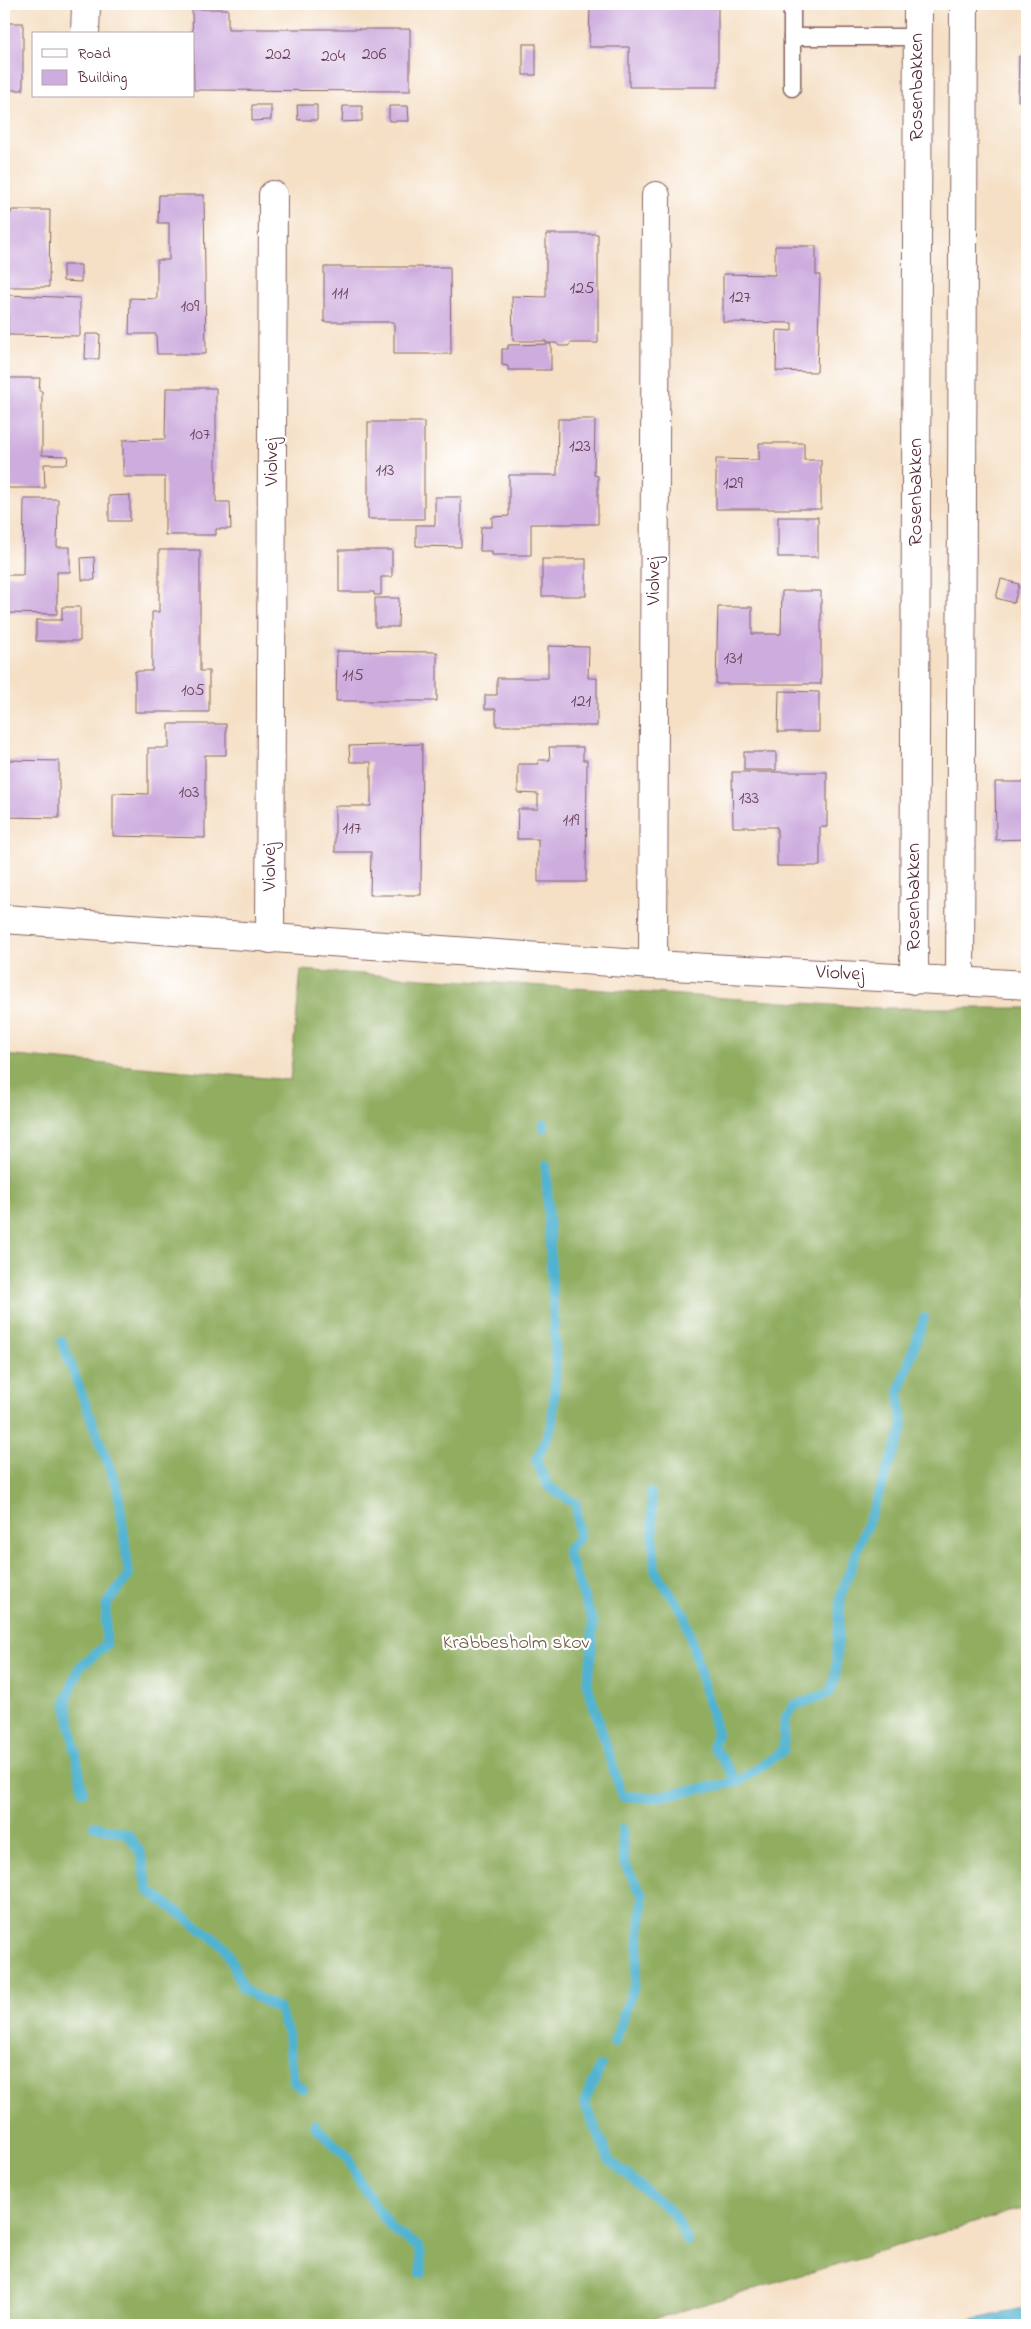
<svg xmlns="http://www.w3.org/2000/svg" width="1031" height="2329" font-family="'Indie Flower',sans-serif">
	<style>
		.forest { fill: #90ad61; stroke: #6d6646 }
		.water { fill: #51b3d0; stroke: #4e697e }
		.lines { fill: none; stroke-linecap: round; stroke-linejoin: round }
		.stream { stroke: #51b3d0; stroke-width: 10 }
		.building { fill: #cdacde }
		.lane-casing { stroke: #866361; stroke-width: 19 }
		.street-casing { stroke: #866361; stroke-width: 30 }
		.lane { stroke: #fff; stroke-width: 16 }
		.street { stroke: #fff; stroke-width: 28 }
		.labels { text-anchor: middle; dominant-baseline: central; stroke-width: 4.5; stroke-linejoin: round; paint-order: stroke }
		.number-label { font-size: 18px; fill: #6b4258 }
		.street-label { font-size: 20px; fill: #4a1f2b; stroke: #fff }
		.park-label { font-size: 20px; fill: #6f5a42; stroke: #fff }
	</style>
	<rect width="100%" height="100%" fill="#fff"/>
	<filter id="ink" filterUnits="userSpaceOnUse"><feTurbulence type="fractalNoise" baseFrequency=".02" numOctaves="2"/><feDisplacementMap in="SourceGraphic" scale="10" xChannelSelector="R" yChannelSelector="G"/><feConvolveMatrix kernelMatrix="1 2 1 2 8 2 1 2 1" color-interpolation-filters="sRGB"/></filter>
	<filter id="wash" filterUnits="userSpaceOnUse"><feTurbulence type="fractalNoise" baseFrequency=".0096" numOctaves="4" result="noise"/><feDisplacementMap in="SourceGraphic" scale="20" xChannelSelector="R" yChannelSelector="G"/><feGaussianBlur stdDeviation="1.12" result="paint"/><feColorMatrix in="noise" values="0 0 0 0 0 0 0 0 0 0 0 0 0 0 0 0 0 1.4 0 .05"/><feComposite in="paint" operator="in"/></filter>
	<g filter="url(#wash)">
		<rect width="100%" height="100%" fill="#f5e0c6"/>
		<polygon class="forest" points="301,970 877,1008 1027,1008 1027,2207 635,2325 4,2325 4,1055 290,1080"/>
		<polygon class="water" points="1027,2308 1027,2325 948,2325"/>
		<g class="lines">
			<g class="stream">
				<polyline points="544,1128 544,1124"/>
				<polyline points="546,1166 556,1363 552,1425 536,1461 549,1487 576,1504 579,1537 567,1551 593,1622 591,1660 587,1684 622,1796 650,1798 738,1782 783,1751 785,1718 793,1706 829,1693 835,1679 841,1595 903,1428 899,1392 924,1318"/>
				<polyline points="62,1342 118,1490 129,1575 106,1605 106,1645 79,1668 66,1701 83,1792"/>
				<polyline points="651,1493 655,1571 684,1614 717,1733 713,1746 738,1782"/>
				<polyline points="94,1826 128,1834 141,1854 148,1890 225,1947 244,1990 279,2009 288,2034 294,2082 303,2089"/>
				<polyline points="614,2043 635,1983 643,1896 624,1863 622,1829"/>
				<polyline points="601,2066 584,2102 609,2160 673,2213 687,2241"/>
				<polyline points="315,2124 316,2128 346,2155 361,2184 391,2228 420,2248 421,2273"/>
			</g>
		</g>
		<g id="blocks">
			<g class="building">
				<polygon points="590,4 718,4 718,87 629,87 629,47 589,47"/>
				<polygon points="192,9 228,9 228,29 410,29 410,91 194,90"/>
				<rect x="4" y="23" width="19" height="67"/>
				<rect x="523" y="44" width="13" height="31"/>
				<polygon points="1019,56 1027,56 1027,101 1018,101"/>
				<polygon points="252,105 271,105 271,120 252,121"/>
				<polygon points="297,105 317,105 317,120 298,120"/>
				<polygon points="343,106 362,106 362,121 342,122"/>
				<polygon points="389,106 408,106 409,121 389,121"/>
				<polygon points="159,195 204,195 206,354 157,354 156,334 129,334 130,298 157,299 157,260 169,260 169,223 158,223"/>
				<polygon points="12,210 50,210 49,287 4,287 4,213 11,213"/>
				<polygon points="546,234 598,234 598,343 571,343 568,346 559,346 556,343 546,343 546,341 513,341 512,296 546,297"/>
				<polygon points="775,246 816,246 816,275 820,275 817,372 776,371 777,330 792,331 792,323 723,322 723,274 775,275"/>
				<polygon points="63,265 81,265 81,282 63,281"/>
				<polygon points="324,267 450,267 451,354 394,354 394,322 324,322"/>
				<polygon points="8,295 80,298 80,336 8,335"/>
				<polygon points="86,334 100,334 99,359 85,359"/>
				<polygon points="551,344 551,370 508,370 508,366 502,365 502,349 508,349 508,345"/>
				<polygon points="4,378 40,378 39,391 42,391 42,455 68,456 67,464 44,464 45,488 4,488"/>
				<polygon points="166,388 216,388 216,502 230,502 231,529 216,529 216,535 165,535 165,477 123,477 123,440 165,439"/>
				<polygon points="558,419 595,419 594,475 598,476 598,524 531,524 531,555 492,555 492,551 480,551 481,527 492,527 492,517 509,516 509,475 557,475"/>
				<rect x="368" y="422" width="56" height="97"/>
				<polygon points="759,443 804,443 804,460 821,460 821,509 716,509 716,459 759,460"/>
				<polygon points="130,495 130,521 109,521 109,496"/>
				<polygon points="435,497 461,497 461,547 416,546 416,525 435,525"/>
				<polygon points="24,499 58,499 57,547 70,547 70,572 57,572 57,614 4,613 4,575 23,575"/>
				<rect x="778" y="517" width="40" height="40"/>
				<polygon points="159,550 200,550 200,671 209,671 209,712 135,712 135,671 152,671 152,612 159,612"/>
				<polygon points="339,550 392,550 392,577 381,577 381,595 374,595 374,592 339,592"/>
				<polygon points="94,557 95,580 82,580 81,558"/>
				<rect x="542" y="559" width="44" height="37"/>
				<polygon points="1001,579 1019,584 1014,603 996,598"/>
				<polygon points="782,591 821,591 821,684 716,684 718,607 752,607 752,634 781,634"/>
				<polygon points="375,598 399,598 398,627 375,627"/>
				<polygon points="62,607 80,607 80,641 36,641 36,620 62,620"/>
				<polygon points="548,646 589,647 588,678 597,678 597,726 496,726 496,709 485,709 485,695 497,695 497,678 548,678"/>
				<polygon points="337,651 437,652 437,701 336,701"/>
				<polygon points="779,691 819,692 819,732 778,732"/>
				<polygon points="169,724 226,724 226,755 205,755 205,838 113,836 113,793 148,794 148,748 169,748"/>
				<polygon points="422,744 421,895 370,895 371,852 335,852 335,806 371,806 371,762 350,762 349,746"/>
				<polygon points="549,747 583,747 583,760 587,760 586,882 538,882 538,839 517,839 518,809 538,809 538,794 518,793 518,764 539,764 538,760 550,760"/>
				<rect x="744" y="752" width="32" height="18"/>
				<polygon points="4,760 59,761 59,818 4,817"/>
				<polygon points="732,772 827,772 827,827 820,827 820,866 777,866 777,827 733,827"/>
				<polygon points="995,782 1027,782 1027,839 996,840"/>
			</g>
		</g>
	</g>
	<g filter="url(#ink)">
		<use href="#blocks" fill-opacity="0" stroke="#866361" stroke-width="1"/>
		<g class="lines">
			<g class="lane-casing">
				<g id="lane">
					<polyline points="792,4 792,88"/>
					<polyline points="792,37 918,37"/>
				</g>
			</g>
			<g class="street-casing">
				<g id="street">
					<polyline points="85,34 86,4"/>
					<polyline points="4,919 653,965 1027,985"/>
					<polyline points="270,939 273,195"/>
					<polyline points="653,965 656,196"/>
					<polyline points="914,980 918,4"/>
					<polyline points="960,982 964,4"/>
				</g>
			</g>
			<use href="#lane" class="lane"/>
			<use href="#street" class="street"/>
		</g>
	</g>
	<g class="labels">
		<g class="number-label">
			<text x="278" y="55">202</text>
			<text x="374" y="55">206</text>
			<text x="333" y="57">204</text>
			<text x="582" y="289">125</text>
			<text x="340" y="294">111</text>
			<text x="740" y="298">127</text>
			<text x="190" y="307">109</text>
			<text x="200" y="435">107</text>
			<text x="580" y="447">123</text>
			<text x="385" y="471">113</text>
			<text x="733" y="484">129</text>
			<text x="733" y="659">131</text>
			<text x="353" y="676">115</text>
			<text x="193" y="691">105</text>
			<text x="581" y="702">121</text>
			<text x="189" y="793">103</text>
			<text x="749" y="799">133</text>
			<text x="571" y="821">119</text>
			<text x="352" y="829">117</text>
		</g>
		<g class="street-label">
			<text transform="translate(917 87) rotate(-90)">Rosenbakken</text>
			<text transform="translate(272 462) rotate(-90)">Violvej</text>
			<text transform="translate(916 492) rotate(-90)">Rosenbakken</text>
			<text transform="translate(654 581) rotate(-90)">Violvej</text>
			<text transform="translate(270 867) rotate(-90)">Violvej</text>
			<text transform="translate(914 897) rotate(-90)">Rosenbakken</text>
			<text transform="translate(840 974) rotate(3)">Violvej</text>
		</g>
		<g class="park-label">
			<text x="516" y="1643">Krabbesholm skov</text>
		</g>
	</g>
	<rect width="1031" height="2329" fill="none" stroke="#fff" stroke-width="20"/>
	<rect x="32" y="32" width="162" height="65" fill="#ffffff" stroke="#b7a5aa"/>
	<rect x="42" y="49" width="25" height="8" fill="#ffffff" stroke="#b7a5aa"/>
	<text x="78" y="58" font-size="15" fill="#4a1f2b">Road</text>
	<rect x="42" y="70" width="25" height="15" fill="#cdacde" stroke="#b7a5aa"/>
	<text x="78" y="82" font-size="15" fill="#4a1f2b">Building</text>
</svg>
